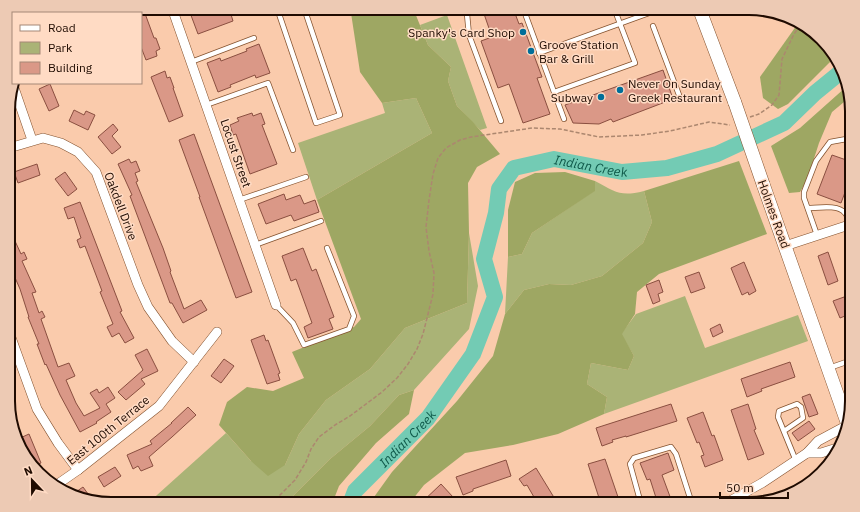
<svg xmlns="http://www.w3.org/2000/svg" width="860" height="512" font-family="'IBM Plex Sans',sans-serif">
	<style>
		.green { fill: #aab376 }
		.forest { fill: #9ea763 }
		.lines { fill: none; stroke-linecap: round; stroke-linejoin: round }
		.river { stroke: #73cbb4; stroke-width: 16 }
		.building { fill: #da9887; stroke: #8a4f40 }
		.service-casing { stroke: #85532f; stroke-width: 6 }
		.minor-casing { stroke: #85532f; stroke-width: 10 }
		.secondary-casing { stroke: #85532f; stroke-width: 14 }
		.path { stroke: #ac876f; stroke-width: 1.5; stroke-dasharray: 4 2; stroke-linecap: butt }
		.service { stroke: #fff; stroke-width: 4.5 }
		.minor { stroke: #fff; stroke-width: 9 }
		.secondary { stroke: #fff; stroke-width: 13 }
		.secondary-bridge-casing { stroke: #85532f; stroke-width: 14; stroke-linecap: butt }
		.secondary-bridge { stroke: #fff; stroke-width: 13 }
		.poi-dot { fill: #006e9a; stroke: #ffdbc4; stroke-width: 1.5 }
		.labels { text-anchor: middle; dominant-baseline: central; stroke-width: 3; stroke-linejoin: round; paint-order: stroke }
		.poi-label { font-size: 12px; fill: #1f0b01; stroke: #ffdbc4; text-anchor: end }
		.street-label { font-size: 12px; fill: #1f0b01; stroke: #ffdbc4 }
		.water-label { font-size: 13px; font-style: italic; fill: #0e5849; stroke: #ffdbc4 }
		.rim { fill: none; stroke: #1f0b01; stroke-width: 2 }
	</style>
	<rect width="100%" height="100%" fill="#facbac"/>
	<g class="green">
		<polygon points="447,15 487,128 480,130 457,106 448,81 451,67 428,45 420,25"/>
		<polygon points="416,98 432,133 317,200 298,143 385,113 382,103"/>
		<path d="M595,181C616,192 620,197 644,191L652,222L643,243L602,276L571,285L549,284L524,290L505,314L508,257L522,254L532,233L594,191Z"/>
		<polygon points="469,233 478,286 469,329 414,390 399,395 370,426 330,459 285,504 147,504 226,433 251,461 285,465 299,434 326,400 370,369 405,328 467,303"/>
		<polygon points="685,296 705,348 798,315 808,341 604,414 607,397 587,384 591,363 628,370 634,356 621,334 636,314"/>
	</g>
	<g class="forest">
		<polygon points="356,8 413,8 428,45 451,67 448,81 457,106 473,122 500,154 477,167 468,183 469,233 467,303 405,328 370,369 326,400 299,434 285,465 268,476 251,461 219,425 227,402 247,387 273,391 304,378 292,352 354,327 361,319 317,200 432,133 416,98 382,103 360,72 351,13"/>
		<polygon points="799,22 835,57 788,104 778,109 763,98 760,77"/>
		<polygon points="846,87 850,97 832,112 819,143 807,180 800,192 789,193 771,146 800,128"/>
		<polygon points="739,161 767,234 659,274 637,292 635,314 622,334 634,356 628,370 591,363 587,384 607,397 604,414 558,434 513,445 465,453 424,485 409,504 369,504 392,472 457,401 493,356 505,314 524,290 549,284 571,285 602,276 643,243 652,222 644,191"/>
		<polygon points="565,172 595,181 595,191 532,233 522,254 508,257 508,210 515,182 535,173"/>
		<polygon points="414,390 409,414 376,443 339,486 332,504 285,504 330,459 370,426 399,395"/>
	</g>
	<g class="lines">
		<path class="river" id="s1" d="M350,504L355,491L428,418L473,354L495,297L484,259L496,213L499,189L514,168L554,159L622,172L667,168L717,154L784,123L815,93L842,71"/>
	</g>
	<g class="building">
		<polygon points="141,8 143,8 154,38 156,38 160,49 156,51 157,56 146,60 141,47"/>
		<polygon points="194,8 229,8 233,21 198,34 189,10"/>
		<polygon points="482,8 513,8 519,24 522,23 542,77 537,78 550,114 523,123 509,84 498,88 481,41 492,37"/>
		<polygon points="259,44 270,73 256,78 255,75 230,85 231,87 218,92 207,63 220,58 221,61 247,51 246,49"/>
		<polygon points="663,70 673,99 613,122 611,119 599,124 573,123 565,105"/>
		<polygon points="165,71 167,78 170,77 174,88 173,88 183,116 169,122 151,77"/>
		<polygon points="50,84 59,106 49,111 39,89"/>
		<polygon points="74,110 84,115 86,111 95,115 88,130 69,121"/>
		<polygon points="252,113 253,116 261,113 265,124 262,125 277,164 250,174 236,134 233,135 230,125 239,121 237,118"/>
		<polygon points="113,124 118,130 112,136 121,147 112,154 98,137"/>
		<polygon points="194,134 252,292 236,298 199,197 200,197 179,140"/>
		<polygon points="832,155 852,162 852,182 850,188 847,187 841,203 817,194"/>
		<polygon points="129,159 131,163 136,161 140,171 135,173 138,181 136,182 163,248 171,271 170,272 184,309 201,300 207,310 183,323 172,303 170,303 130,196 132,195 118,164"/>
		<polygon points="37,164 40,175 18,183 14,172"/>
		<polygon points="65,172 77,189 68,196 55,179"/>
		<polygon points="284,194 286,200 300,195 304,204 315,200 319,212 294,221 291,215 266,224 258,204"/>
		<polygon points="80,202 122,311 120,312 134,338 125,343 119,333 112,337 107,327 113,324 100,292 102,291 85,246 80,248 77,240 81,238 74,217 68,219 64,208"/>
		<polygon points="9,228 21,254 24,252 27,259 22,261 36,292 32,293 39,313 42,311 45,317 41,319 58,367 69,363 75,376 66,380 76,403 84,416 100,408 90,393 97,389 99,393 108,387 115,398 106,404 111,412 96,422 97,423 80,432 60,395 46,364 45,365 37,344 39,344 28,317 29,317 20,289 9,264"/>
		<polygon points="303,248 312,271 316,269 334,317 329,319 333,329 308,338 304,327 312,323 296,279 291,281 282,256"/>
		<polygon points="828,252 838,281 828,285 818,256"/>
		<polygon points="744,262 756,291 749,295 748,292 742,295 731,268"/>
		<polygon points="699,272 705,288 691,293 685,277"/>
		<polygon points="659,280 663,292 658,294 660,301 653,304 646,285"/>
		<polygon points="844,297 850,314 840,318 833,301"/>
		<polygon points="720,324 723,332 713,337 710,329"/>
		<polygon points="264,335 266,341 268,340 280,373 278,374 280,380 267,384 251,340"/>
		<polygon points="147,349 158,371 141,379 145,384 126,400 118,392 143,370 135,355"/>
		<polygon points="224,359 234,366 221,383 211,376"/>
		<polygon points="790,362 795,377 761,389 762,391 747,397 741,379"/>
		<polygon points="810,394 818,414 809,417 802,397"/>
		<polygon points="671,404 677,421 626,437 626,436 612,440 613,442 602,446 596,428"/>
		<polygon points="748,404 756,429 754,430 764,454 748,460 731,410"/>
		<polygon points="188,407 196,415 172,437 149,457 153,466 141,471 138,466 133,469 127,455 152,444 150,441 172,423 171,423"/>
		<polygon points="703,412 712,436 714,435 723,460 705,467 701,456 704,455 699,442 697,443 687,418"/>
		<polygon points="809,421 815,429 798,441 792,433"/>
		<polygon points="29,434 41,463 34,466 25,458 18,439"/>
		<polygon points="668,453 674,470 662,475 672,502 667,504 658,504 650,479 647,480 640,463"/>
		<polygon points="605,459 619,500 606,504 601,504 588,464"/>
		<polygon points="506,460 511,476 473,489 473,491 463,495 456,477"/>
		<polygon points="115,467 121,476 104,487 98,477"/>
		<polygon points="536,468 558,504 538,504 527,485 524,486 519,479"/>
		<polygon points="441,484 453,497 446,504 420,504"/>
		<polygon points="83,487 91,498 73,494"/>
	</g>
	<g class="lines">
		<g class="service-casing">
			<g id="service">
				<polyline points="277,8 316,123 340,115 304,8"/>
				<polyline points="465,8 467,14 469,35 501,121"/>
				<polyline points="523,8 564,119"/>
				<polyline points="653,26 679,95"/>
				<polyline points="539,53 663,8"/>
				<polyline points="191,62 254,38"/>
				<polyline points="554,92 635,63 614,8"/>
				<polyline points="206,105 268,83 293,150"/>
				<polyline points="239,200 306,177"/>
				<path d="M808,208C817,208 838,204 845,213C848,216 849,221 850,225"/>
				<polyline points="817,235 804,198 804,192 816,161 830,142 852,138"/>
				<polyline points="255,245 321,221"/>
				<polyline points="276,305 293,323 304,345 349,329 354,316 327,248"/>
				<polyline points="829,368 852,360"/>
				<polyline points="784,431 803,418 801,407 797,404 779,411 778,417 796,461"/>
				<polyline points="493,504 497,502 508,504"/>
				<polyline points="641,504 630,464 634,458 671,447 676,454 692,504"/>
			</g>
		</g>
		<g class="minor-casing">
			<g id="minor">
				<polyline points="172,8 276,305"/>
				<polyline points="13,85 32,140"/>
				<polyline points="9,148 43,138 61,143 78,152 96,172 138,285 148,307 172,341 194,362"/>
				<polyline points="785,246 852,224"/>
				<polyline points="9,332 37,409 58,443 78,470"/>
				<polyline points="807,453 821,453 840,447"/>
				<polyline points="55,486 78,470 159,406 217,332"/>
				<polyline points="721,504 730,501 762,483 807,453 818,441 846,426"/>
			</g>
		</g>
		<g class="secondary-casing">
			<g id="secondary">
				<polyline points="699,8 735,103"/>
				<polyline points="763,184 847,422"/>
			</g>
		</g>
		<g class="path">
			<polyline points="750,117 759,114 772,105 779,95 782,59 794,34 802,23"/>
			<polyline points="271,504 295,480 306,462 311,449 319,437 335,425 350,416 382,392 397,378 408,364 417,349 423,334 433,294 434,273 429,251 426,227 429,200 433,174 438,158 446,148 460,140 471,137 532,128 560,129 599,137 642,135 670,131 709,122 730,125"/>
		</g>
		<use href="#service" class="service"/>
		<use href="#minor" class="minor"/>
		<use href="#secondary" class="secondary"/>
		<g class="secondary-bridge-casing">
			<polyline id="secondary-bridge" points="735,103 763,184"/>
		</g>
		<use href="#secondary-bridge" class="secondary-bridge"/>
	</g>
	<g class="poi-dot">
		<circle cx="523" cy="32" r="4"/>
		<circle cx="531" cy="51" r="4"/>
		<circle cx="620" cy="90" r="4"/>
		<circle cx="601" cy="97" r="4"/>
	</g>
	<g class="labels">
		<g class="poi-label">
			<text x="515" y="32">Spanky's Card Shop</text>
			<text x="539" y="44" text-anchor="start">Groove Station<tspan x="539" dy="14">Bar &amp; Grill</tspan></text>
			<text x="628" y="83" text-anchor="start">Never On Sunday<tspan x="628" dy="14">Greek Restaurant</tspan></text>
			<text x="593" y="97">Subway</text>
		</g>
		<g class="street-label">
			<text transform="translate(236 153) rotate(71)">Locust Street</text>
			<text transform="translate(121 206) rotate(69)">Oakdell Drive</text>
			<text transform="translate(774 214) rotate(70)">Holmes Road</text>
			<text transform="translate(108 430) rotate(-39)">East 100th Terrace</text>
		</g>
		<g class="water-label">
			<text stroke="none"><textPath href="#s1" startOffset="472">Indian Creek</textPath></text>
			<text stroke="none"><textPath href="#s1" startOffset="88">Indian Creek</textPath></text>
		</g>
	</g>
	<path d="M0 0H860V512H0ZM111 15H749A96 96 0 0 1 845 111V401A96 96 0 0 1 749 497H111A96 96 0 0 1 15 401V111A96 96 0 0 1 111 15Z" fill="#edcab4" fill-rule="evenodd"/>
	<path class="rim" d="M111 15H749A96 96 0 0 1 845 111V401A96 96 0 0 1 749 497H111A96 96 0 0 1 15 401V111A96 96 0 0 1 111 15Z"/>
	<rect x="12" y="12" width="130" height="72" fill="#ffdbc4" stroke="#a58876"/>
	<rect x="20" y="25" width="20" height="6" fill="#ffffff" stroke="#a58876"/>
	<text x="48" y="32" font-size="12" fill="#1f0b01">Road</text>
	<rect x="20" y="42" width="20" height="12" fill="#aab376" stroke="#a58876"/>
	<text x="48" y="52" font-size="12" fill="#1f0b01">Park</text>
	<rect x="20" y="62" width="20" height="12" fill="#da9887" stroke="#a58876"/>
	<text x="48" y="72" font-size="12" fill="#1f0b01">Building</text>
	<g transform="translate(32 480) rotate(338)" stroke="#ffdbc4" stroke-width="3" paint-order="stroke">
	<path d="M0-3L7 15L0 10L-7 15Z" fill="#1f0b01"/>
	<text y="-6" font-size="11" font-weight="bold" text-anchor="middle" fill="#1f0b01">N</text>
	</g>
	<path d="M720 492v6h68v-6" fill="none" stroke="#1f0b01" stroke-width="2"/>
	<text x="726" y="492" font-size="12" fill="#1f0b01" stroke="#ffdbc4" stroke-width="3" paint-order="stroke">50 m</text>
</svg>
